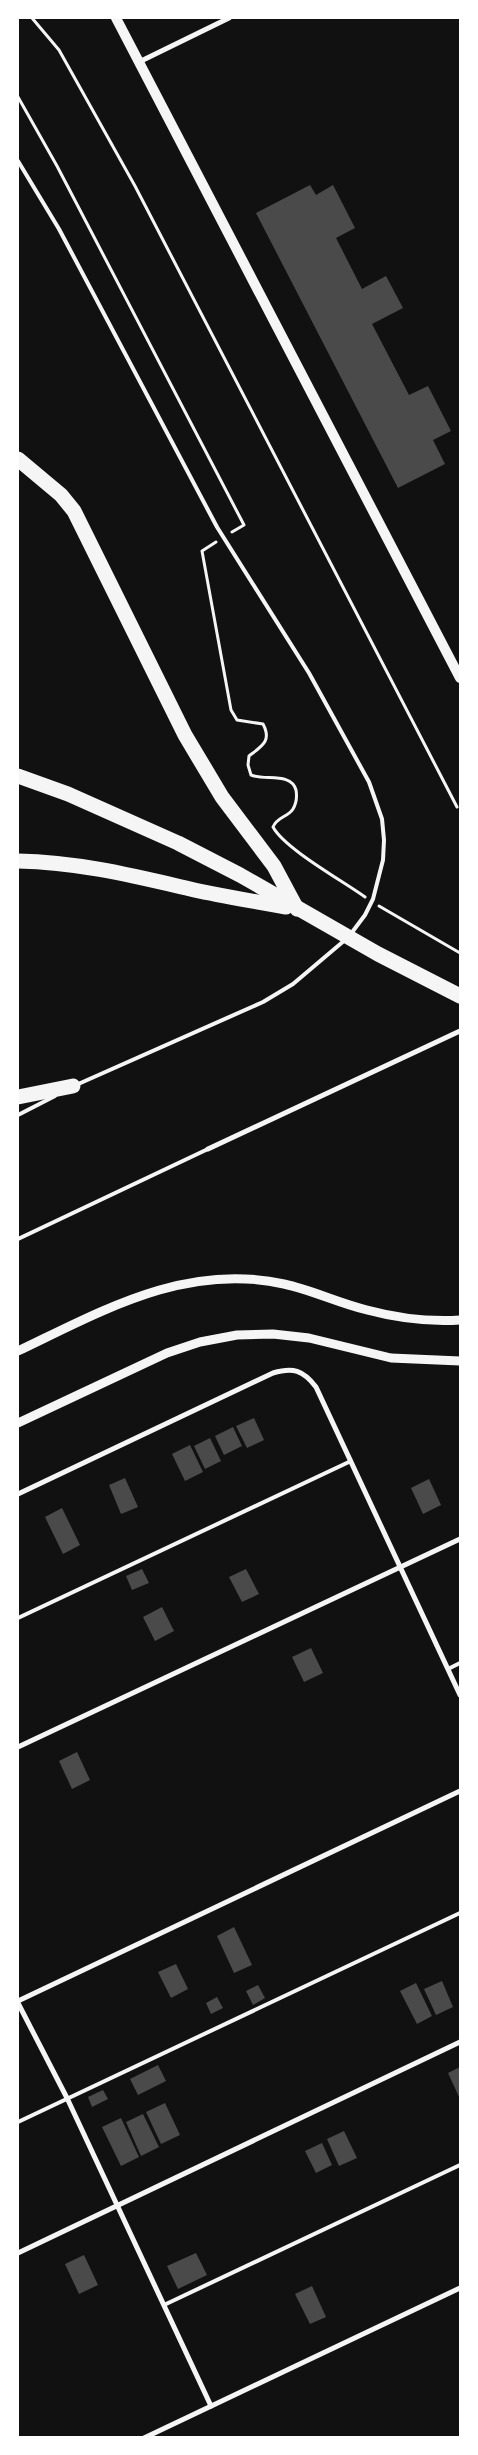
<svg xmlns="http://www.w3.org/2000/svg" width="478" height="2455" font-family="Ubuntu,sans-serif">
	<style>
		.building { fill: #4a4a4a }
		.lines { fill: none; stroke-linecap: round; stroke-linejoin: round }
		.path { stroke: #f5f5f5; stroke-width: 3 }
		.service { stroke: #f5f5f5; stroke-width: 4 }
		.minor { stroke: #f5f5f5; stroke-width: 5 }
		.tertiary { stroke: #f5f5f5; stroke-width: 9 }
		.secondary { stroke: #f5f5f5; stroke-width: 10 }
		.motorway { stroke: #f5f5f5; stroke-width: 15 }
	</style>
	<rect width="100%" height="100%" fill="#111"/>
	<g class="building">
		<polygon points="310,185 316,195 333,185 355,228 336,238 362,289 386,276 403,308 372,324 409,395 428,386 451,431 433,440 445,464 398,488 256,213"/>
		<polygon points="254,1418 264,1440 247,1448 236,1426"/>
		<polygon points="233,1427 242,1446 224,1455 215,1436"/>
		<polygon points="210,1438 221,1461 205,1469 194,1446"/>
		<polygon points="190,1445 203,1472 185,1481 172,1454"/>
		<polygon points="125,1478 138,1507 121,1514 109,1485"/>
		<polygon points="429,1479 441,1505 423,1514 411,1488"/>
		<polygon points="62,1508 80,1545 63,1554 45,1517"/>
		<polygon points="142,1569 149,1583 132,1590 126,1576"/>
		<polygon points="246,1569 259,1594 242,1602 229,1577"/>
		<polygon points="162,1607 174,1631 155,1641 143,1617"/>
		<polygon points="311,1648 323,1673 304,1682 292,1657"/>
		<polygon points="77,1752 90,1780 72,1789 59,1761"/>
		<polygon points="234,1927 252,1965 234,1973 217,1936"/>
		<polygon points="176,1964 188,1989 171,1998 158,1972"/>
		<polygon points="442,1981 453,2007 436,2015 424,1989"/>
		<polygon points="416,1983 432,2016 417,2024 400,1991"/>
		<polygon points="258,1985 265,1998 253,2005 246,1991"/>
		<polygon points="217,1997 223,2008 211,2014 206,2003"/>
		<polygon points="158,2065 166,2081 138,2095 130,2079"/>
		<polygon points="460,2067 460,2099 448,2073"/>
		<polygon points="103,2090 108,2099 92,2107 88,2097"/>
		<polygon points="165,2103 180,2135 161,2144 146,2112"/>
		<polygon points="143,2114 159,2147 141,2156 126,2122"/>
		<polygon points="121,2118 139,2157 121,2166 102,2127"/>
		<polygon points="344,2131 357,2158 339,2166 327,2139"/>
		<polygon points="322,2143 332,2165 316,2173 305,2151"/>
		<polygon points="196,2253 207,2275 178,2289 167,2266"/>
		<polygon points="84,2255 98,2285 79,2294 65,2264"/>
		<polygon points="312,2286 326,2317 310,2324 295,2294"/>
	</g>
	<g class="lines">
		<g class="path">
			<polyline points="32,18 59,50 135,186 457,807"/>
			<polyline points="18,97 57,166 244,525 232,532"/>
			<path d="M216,542L202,551L231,710L237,720L263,724C272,741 262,746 249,756L248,765L251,775C265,781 291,772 296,790C297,796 296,804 293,809C288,817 277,817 273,827C285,849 343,881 365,897"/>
			<polyline points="379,906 460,953"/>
		</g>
		<g class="service">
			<polyline points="18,161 59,229 217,527 309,673 369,782 382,819 384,840 383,860 373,899 365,915 350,935"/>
			<polyline points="76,1085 263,1002 293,984 345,940"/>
			<polyline points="18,1115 55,1096"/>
			<polyline points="18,1239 208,1149"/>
			<polyline points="18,1618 351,1461"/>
			<polyline points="448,1669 460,1663"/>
			<polyline points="18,2122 460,1913"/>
			<polyline points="164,2305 460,2165"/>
		</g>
		<g class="minor">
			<polyline points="139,62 229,18"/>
			<polyline points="208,1149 460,1031"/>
			<path d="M18,1494L273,1373C293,1367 303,1370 316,1387L460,1695"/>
			<polyline points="18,1747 460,1539"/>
			<polyline points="18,2001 460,1791"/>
			<polyline points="18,2003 67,2098 211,2406"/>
			<polyline points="18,2253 460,2042"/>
			<polyline points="144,2438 460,2288"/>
		</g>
		<g class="tertiary">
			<path d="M18,1351C102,1311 186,1262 284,1284C312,1290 338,1303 367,1310C397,1318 429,1322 460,1320"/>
			<polyline points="18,1423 167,1353 200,1342 237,1335 273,1334 309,1338 391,1358 460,1361"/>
		</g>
		<polyline class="secondary" points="116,18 460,678"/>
		<g class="motorway">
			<polyline points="18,459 61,495 74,511 185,735 222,797 274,866 297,909"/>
			<polyline points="18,776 68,794 178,843 240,875 378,954 460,996"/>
			<path d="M18,861C80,862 138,877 199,891C228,897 257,902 286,907"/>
			<polyline points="18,1097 73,1086"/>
		</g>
	</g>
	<rect width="478" height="2455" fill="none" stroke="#ffffff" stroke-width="38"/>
</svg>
